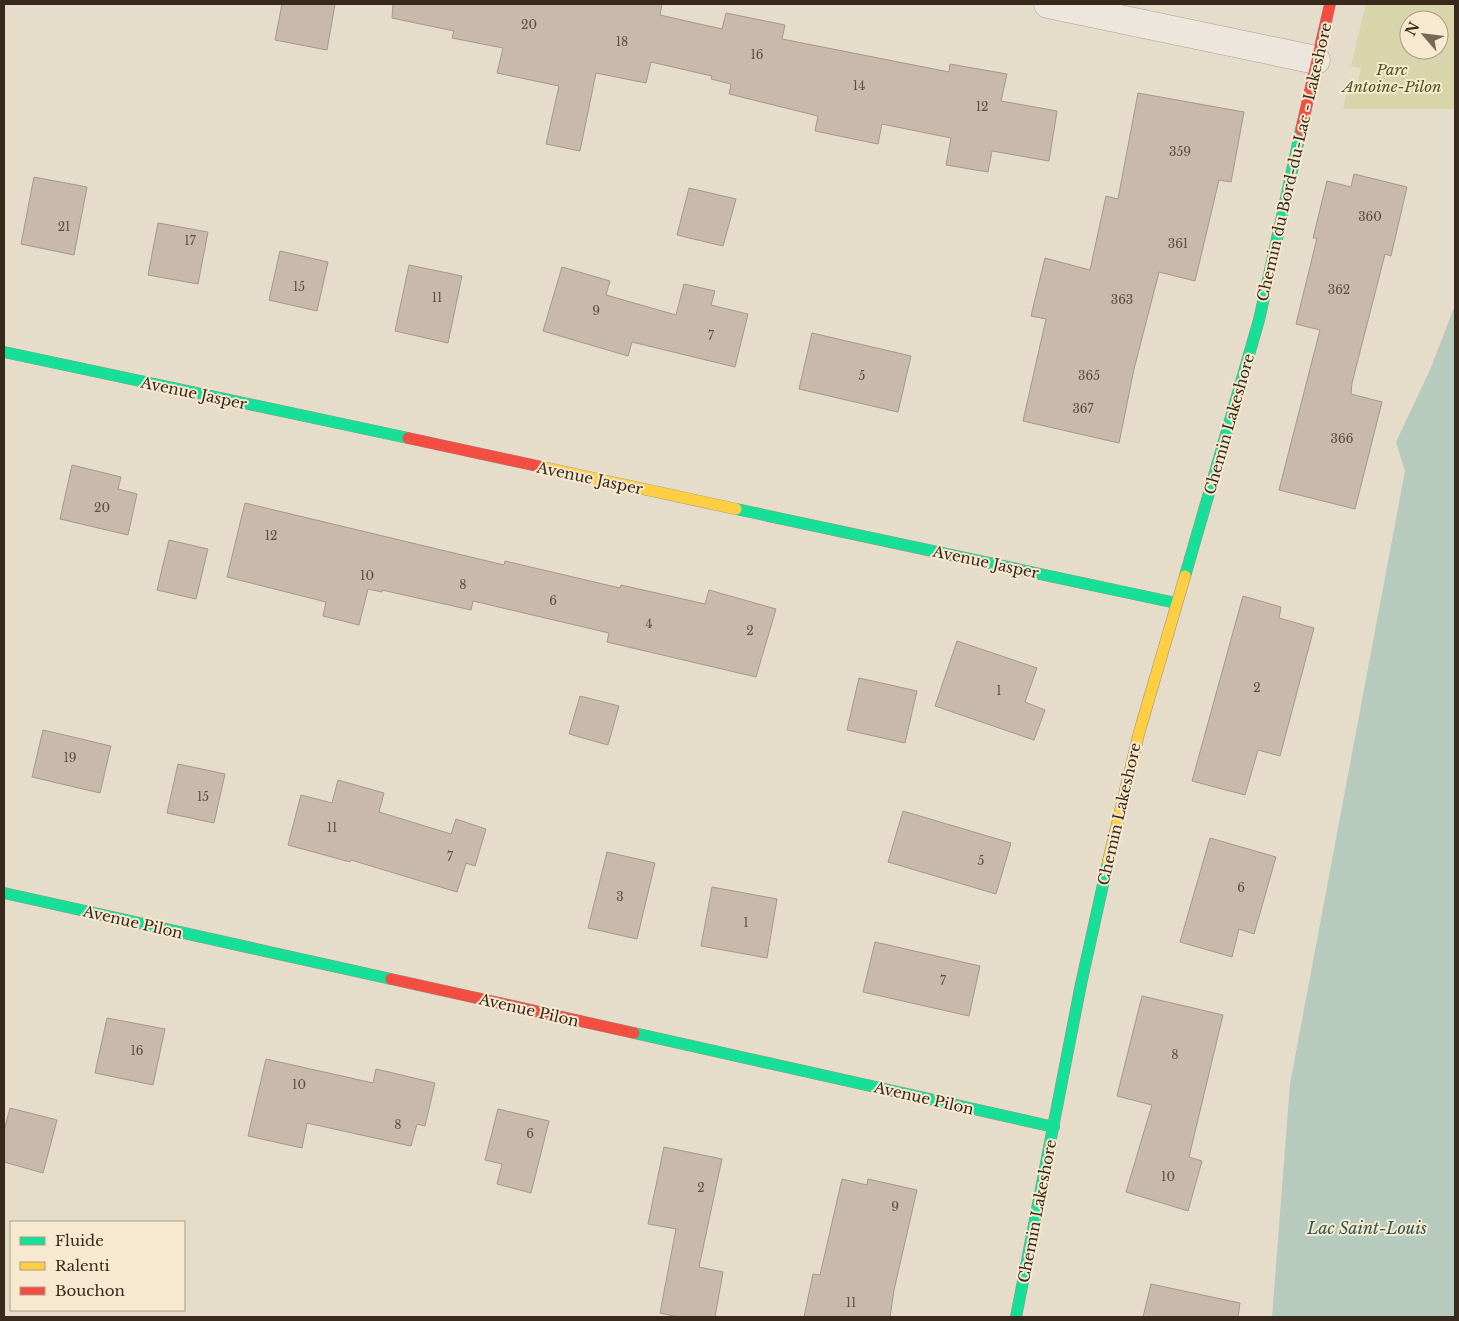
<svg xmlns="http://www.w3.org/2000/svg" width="1459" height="1321" font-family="'Libre Baskerville',serif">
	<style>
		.green { fill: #d8d5ab; fill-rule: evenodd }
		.water { fill: #b6cabd }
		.building { fill: #c9b9ab; stroke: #a69789 }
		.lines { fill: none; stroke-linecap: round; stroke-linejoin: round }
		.street-casing { stroke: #aaa094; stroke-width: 29 }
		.fast-casing { stroke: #9a9084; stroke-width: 12 }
		.slow-casing { stroke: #9a9084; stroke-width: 12 }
		.jam-casing { stroke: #9a9084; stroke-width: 12 }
		.street { stroke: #ede6dc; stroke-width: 28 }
		.fast { stroke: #16e098; stroke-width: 11 }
		.slow { stroke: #ffcf43; stroke-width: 11 }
		.jam { stroke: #f24e42; stroke-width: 11 }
		.labels { text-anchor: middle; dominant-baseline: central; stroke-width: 4; stroke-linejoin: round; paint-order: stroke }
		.number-label { font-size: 12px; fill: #5d4c40 }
		.park-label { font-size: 15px; font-style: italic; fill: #4c5621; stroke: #f7e9cf }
		.street-label { font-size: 15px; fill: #39281c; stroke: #f7e9cf }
		.water-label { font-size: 16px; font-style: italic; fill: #2a5953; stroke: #f7e9cf }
	</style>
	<rect width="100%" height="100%" fill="#e6dcca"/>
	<path class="green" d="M1366,4H1455V109H1343L1347,91L1356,90L1361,68L1351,66ZM1409,20H1439V50H1409Z"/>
	<polygon class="water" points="1455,305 1455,1317 1272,1317 1290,1084 1405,471 1396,442 1430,370"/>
	<g class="building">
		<polygon points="282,4 335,4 327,50 275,40"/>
		<polygon points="393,4 662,4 660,15 722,29 726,13 785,25 782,39 949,72 950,64 1007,74 1001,101 1057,111 1049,161 992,151 988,172 946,165 951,138 882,124 878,144 815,131 818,116 729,94 731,84 711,79 712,76 651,62 646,83 596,73 580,151 546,144 559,86 497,73 503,48 452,38 454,31 392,18"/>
		<polygon points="1138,93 1244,112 1231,182 1219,180 1195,281 1159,272 1134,369 1119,443 1023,421 1046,319 1031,316 1045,258 1090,270 1106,196 1118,199"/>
		<polygon points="1354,174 1407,187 1391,256 1385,254 1352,383 1351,394 1382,402 1355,509 1279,490 1320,330 1296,324 1317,238 1313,238 1327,181 1351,187"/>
		<polygon points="34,177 87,187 74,255 21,244"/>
		<polygon points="689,188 736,199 723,246 677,235"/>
		<polygon points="158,223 208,232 198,284 148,275"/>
		<polygon points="280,251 328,262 317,311 269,300"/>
		<polygon points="409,265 462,276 448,343 395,331"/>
		<polygon points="562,267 610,281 606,295 676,315 684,284 715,291 711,305 748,314 735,367 632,342 628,356 543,331"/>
		<polygon points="812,333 911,356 898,412 799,389"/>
		<polygon points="72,465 121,477 118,489 137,494 128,535 60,519"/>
		<polygon points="245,503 504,565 505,561 620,588 621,585 705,604 709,590 776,609 756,677 607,642 609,633 473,601 471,610 382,590 382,592 368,589 359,625 323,616 326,602 227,577"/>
		<polygon points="169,540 208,549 196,599 157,590"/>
		<polygon points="1243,596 1281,607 1279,618 1314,628 1280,756 1258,750 1245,795 1192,781"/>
		<polygon points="957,641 1037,668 1025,702 1045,710 1034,740 935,706"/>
		<polygon points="859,678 917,691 905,743 847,730"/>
		<polygon points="580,696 619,706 608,745 569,734"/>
		<polygon points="43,730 111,746 100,793 32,777"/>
		<polygon points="178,764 225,774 214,823 167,813"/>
		<polygon points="338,780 384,793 379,812 451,834 456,819 486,829 475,866 466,863 457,892 351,860 350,862 288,845 301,795 332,803"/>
		<polygon points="903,811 1011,843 996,894 888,862"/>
		<polygon points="1210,838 1276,857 1254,934 1239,929 1232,957 1180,942"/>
		<polygon points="607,852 655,863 637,939 588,928"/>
		<polygon points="712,887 777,899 767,958 701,946"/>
		<polygon points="875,942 980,966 969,1016 863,992"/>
		<polygon points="1142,996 1223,1015 1189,1157 1202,1161 1188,1211 1126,1192 1152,1105 1117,1096"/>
		<polygon points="107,1018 165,1029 153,1085 95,1073"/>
		<polygon points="266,1059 373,1083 376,1069 435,1083 425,1126 417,1124 411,1146 307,1123 302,1148 248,1136"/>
		<polygon points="10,1108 57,1120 43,1173 4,1162 4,1131"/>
		<polygon points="498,1109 549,1121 531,1193 497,1184 502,1164 485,1160"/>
		<polygon points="664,1147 722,1159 699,1267 723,1272 715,1317 679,1317 660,1313 676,1229 648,1224"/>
		<polygon points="842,1179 867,1185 868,1179 917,1190 894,1290 890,1317 804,1317 813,1274 820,1275"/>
		<polygon points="1151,1284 1240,1303 1238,1317 1143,1317"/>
	</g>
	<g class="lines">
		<g class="street-casing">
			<polyline id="street" points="1048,4 1316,60"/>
		</g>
		<g class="fast-casing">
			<g id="fast">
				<polyline points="4,352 408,438"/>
				<polyline points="736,509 1176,603"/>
				<polyline points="1185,576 1259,320 1301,130"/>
				<polyline points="4,893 391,979"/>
				<polyline points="634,1033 1054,1127"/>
				<polyline points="1016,1317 1081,984 1108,862"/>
			</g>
		</g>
		<g class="slow-casing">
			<g id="slow">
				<polyline points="542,467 736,509"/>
				<polyline points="1108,862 1139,733 1185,576"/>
			</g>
		</g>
		<g class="jam-casing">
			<g id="jam">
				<polyline points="1301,130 1330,4"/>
				<polyline points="408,438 542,467"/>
				<polyline points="391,979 634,1033"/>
			</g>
		</g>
		<use href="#street" class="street"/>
		<use href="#fast" class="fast"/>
		<use href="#slow" class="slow"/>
		<use href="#jam" class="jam"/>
	</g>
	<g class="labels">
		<g class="number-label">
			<text x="529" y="24">20</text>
			<text x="622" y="41">18</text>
			<text x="757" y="54">16</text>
			<text x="859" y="85">14</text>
			<text x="982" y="106">12</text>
			<text x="1180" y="151">359</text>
			<text x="1370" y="216">360</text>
			<text x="64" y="226">21</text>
			<text x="190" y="240">17</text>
			<text x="1178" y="243">361</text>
			<text x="299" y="286">15</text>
			<text x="1339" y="289">362</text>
			<text x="437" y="297">11</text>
			<text x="1122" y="299">363</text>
			<text x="596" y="310">9</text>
			<text x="711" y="335">7</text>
			<text x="862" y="375">5</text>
			<text x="1089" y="375">365</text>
			<text x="1083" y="408">367</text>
			<text x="1342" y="438">366</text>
			<text x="102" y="507">20</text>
			<text x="271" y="535">12</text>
			<text x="367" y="575">10</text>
			<text x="463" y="584">8</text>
			<text x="553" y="600">6</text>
			<text x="649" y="623">4</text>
			<text x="750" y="630">2</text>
			<text x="1257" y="687">2</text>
			<text x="999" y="690">1</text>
			<text x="70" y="757">19</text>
			<text x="203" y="796">15</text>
			<text x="332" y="827">11</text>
			<text x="450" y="856">7</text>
			<text x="981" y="860">5</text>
			<text x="1241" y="887">6</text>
			<text x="620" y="896">3</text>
			<text x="746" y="922">1</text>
			<text x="943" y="980">7</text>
			<text x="137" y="1050">16</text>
			<text x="1175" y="1054">8</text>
			<text x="299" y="1084">10</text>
			<text x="398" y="1124">8</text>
			<text x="530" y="1133">6</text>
			<text x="1168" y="1176">10</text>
			<text x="701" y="1187">2</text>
			<text x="895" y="1206">9</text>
			<text x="851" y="1302">11</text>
		</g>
		<g class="park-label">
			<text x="1392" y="69">Parc<tspan x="1392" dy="17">Antoine-Pilon</tspan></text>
		</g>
		<g class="street-label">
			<text transform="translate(1294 162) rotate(-77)">Chemin du Bord-du-Lac - Lakeshore</text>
			<text transform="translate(194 393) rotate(12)">Avenue Jasper</text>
			<text transform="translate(1229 424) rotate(-74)">Chemin Lakeshore</text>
			<text transform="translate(590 478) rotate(12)">Avenue Jasper</text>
			<text transform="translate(986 562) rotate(12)">Avenue Jasper</text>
			<text transform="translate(1119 814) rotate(-77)">Chemin Lakeshore</text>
			<text transform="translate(133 922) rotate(13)">Avenue Pilon</text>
			<text transform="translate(529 1010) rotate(13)">Avenue Pilon</text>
			<text transform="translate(924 1098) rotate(13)">Avenue Pilon</text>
			<text transform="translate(1037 1211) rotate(-79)">Chemin Lakeshore</text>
		</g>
		<g class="water-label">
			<text x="1367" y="1228">Lac Saint-Louis</text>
		</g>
	</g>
	<rect width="1459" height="1321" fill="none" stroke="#39281c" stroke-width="10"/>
	<rect x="10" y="1221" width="175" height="90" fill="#f7e9cf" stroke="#ab9c87"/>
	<rect x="20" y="1237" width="25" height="8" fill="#16e098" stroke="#ab9c87"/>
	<text x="55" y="1246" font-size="15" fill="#39281c">Fluide</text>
	<rect x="20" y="1262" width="25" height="8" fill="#ffcf43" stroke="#ab9c87"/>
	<text x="55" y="1271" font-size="15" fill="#39281c">Ralenti</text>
	<rect x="20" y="1287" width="25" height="8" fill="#f24e42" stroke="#ab9c87"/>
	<text x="55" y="1296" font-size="15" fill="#39281c">Bouchon</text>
	<g transform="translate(1424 35) rotate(298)"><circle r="24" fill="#f7e9cf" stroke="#ab9c87"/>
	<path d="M0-4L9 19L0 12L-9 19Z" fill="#766759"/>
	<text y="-8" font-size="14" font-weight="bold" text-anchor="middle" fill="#39281c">N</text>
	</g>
</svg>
